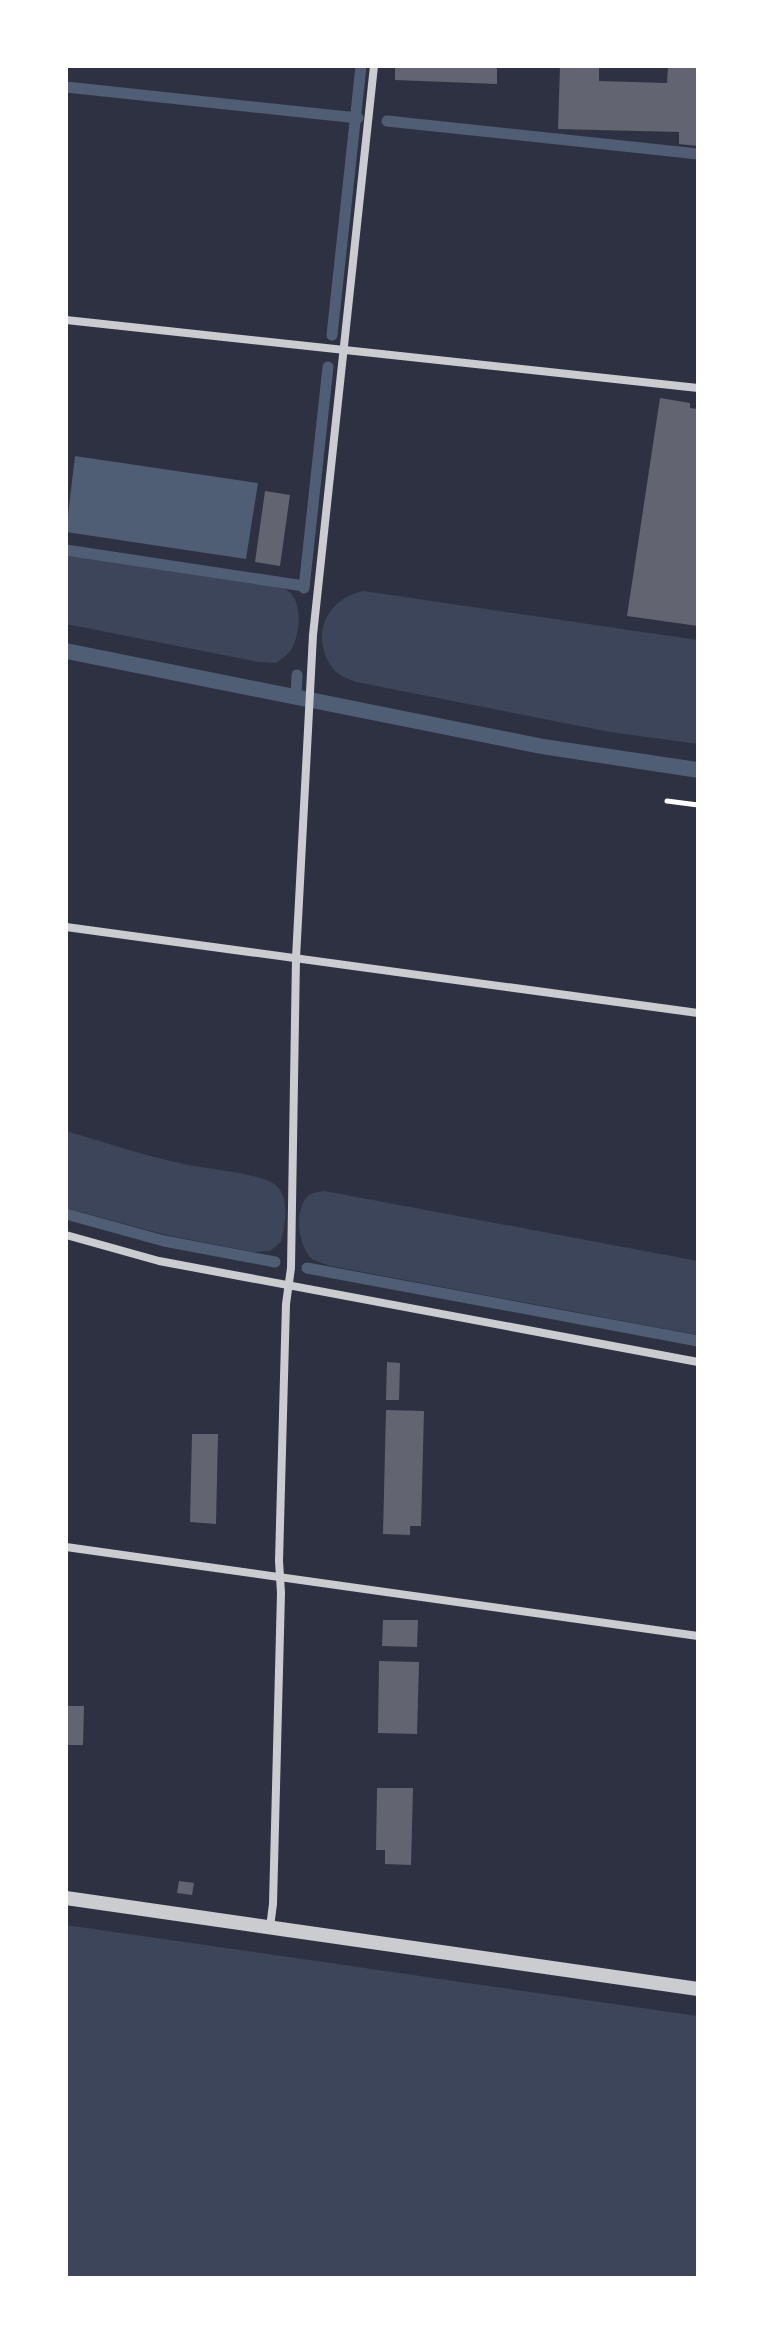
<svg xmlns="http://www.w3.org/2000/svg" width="764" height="2344" font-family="'PT Serif',serif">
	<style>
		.green { fill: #3c4559 }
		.water { fill: #4f5d75 }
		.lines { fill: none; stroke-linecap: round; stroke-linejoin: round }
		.stream { stroke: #4f5d75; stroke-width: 11 }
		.building { fill: #626471 }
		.path { stroke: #fff; stroke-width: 5 }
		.minor { stroke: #caccd0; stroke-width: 8 }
		.tertiary { stroke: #caccd0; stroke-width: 14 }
	</style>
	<rect width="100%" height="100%" fill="#2d3142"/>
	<g class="green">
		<path d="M66,555L275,586C279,588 284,588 287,590C304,602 300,635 291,650C288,655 281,659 276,663L258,662L66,624Z"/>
		<path d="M364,591L698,640V744L610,732L356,682C349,679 339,676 334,670C309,639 325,598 364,591Z"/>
		<path d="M66,1131C105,1142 145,1156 184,1164C206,1169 258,1173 274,1184C291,1195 285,1226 281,1242L270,1251L254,1252L166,1235L66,1208Z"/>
		<path d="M325,1191L698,1261V1335L331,1266C325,1264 317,1262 312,1259C298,1247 294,1211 307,1197C312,1192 318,1192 325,1191Z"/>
		<polygon points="66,1925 698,2016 698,2278 66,2278"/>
	</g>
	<g class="water">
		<polygon points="75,456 258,483 246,559 66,532"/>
		<polygon points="66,643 544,739 698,762 698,778 541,754 66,659"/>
	</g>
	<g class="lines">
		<g class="stream">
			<polyline points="66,87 358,118"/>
			<polyline points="387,121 698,154"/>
			<polyline points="332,335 361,66"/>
			<polyline points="66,550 304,586"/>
			<polyline points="304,588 328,367"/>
			<polyline points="296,697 297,675"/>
			<polyline points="66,1214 164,1241 275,1262"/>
			<polyline points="307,1268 698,1341"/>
		</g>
	</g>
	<g class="building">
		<polygon points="395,66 497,66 497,84 395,80"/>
		<polygon points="560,66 599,66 599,81 667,83 668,66 698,66 698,146 679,144 679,132 558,129"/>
		<polygon points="660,398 690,403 690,408 698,409 698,626 627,616"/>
		<polygon points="265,491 290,495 280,566 255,562"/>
		<polygon points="387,1362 400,1363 399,1400 386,1400"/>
		<polygon points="386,1410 424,1411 421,1526 410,1526 410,1535 383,1534"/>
		<polygon points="192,1434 218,1434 216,1524 190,1522"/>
		<polygon points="383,1620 418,1620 417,1647 382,1646"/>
		<polygon points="379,1661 419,1662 417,1734 378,1733"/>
		<polygon points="66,1706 84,1706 83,1745 66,1745"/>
		<polygon points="377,1788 413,1788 411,1865 385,1864 385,1850 376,1850"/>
		<polygon points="179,1881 194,1883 192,1895 177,1893"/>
	</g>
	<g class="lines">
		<polyline class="path" points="667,801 698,805"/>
		<g class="minor">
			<polyline points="66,320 698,388"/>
			<polyline points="66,927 698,1013"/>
			<polyline points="66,1235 159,1261 698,1362"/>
			<polyline points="66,1547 698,1636"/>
			<polyline points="270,1927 273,1904 281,1593 279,1561 286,1304 291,1268 296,958 313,635 374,66"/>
		</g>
		<polyline class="tertiary" points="66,1898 698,1989"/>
	</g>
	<rect width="764" height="2344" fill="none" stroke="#ffffff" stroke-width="136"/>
</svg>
